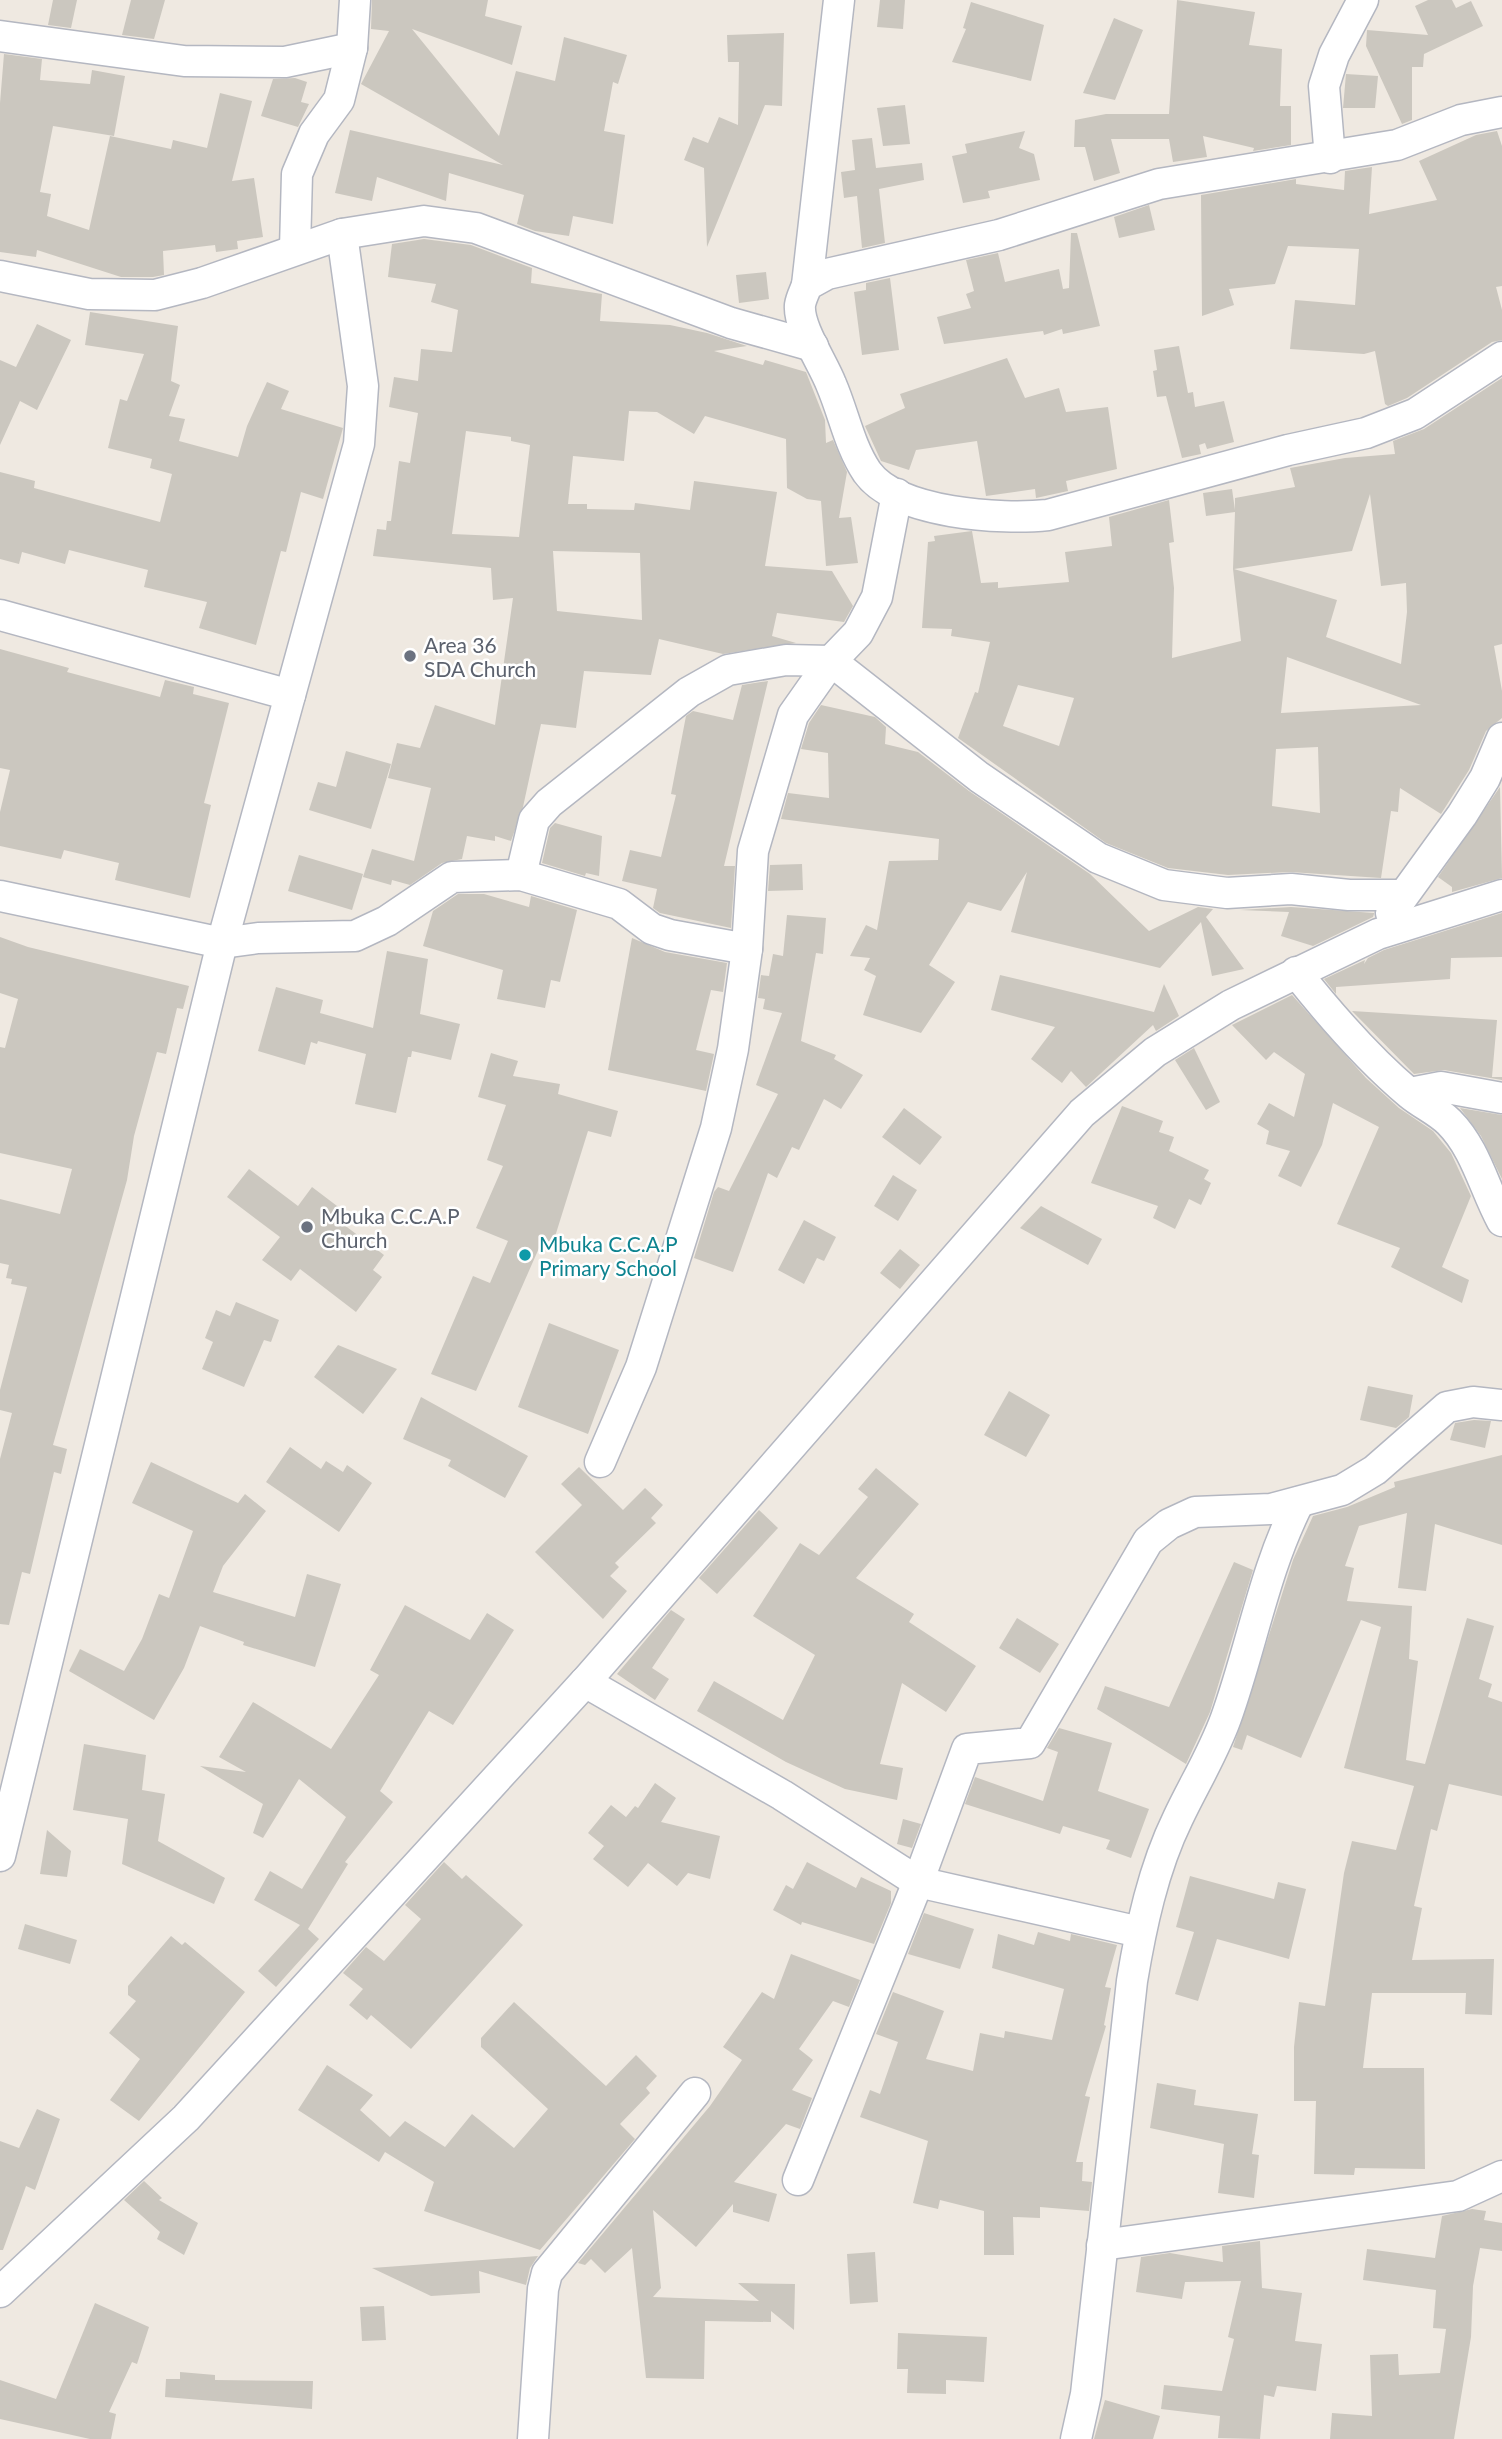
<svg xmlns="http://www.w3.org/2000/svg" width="1502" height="2439" font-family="Lato,sans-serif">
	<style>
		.building { fill: #cbc7bf; fill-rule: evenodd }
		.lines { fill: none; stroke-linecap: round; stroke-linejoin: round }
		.minor-casing { stroke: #b4b7c1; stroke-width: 33 }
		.minor { stroke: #fff; stroke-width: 30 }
		.worship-dot { fill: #6b7280; stroke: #fff; stroke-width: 2.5 }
		.culture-dot { fill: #0f9aa8; stroke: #fff; stroke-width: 2.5 }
		.labels { text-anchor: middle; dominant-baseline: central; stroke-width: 5; stroke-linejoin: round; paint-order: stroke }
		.worship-label { font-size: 21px; fill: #5b616d; stroke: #fff; text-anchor: start }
		.culture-label { font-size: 21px; fill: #0d838f; stroke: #fff; text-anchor: start }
	</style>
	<rect width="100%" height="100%" fill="#efe9e1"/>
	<g class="building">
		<polygon points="53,0 77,0 71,28 48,25"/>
		<polygon points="131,0 165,0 154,39 122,35"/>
		<polygon points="372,0 488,0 485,16 522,26 512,65 412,29 499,136 516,71 555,81 564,37 627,55 618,84 613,82 604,131 625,135 613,224 573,216 569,236 535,231 517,224 524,195 449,173 446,201 377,177 372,201 335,193 350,130 503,165 361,84 389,31 371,29"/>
		<polygon points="880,0 905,0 903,29 877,27"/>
		<polygon points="1177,0 1255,12 1249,45 1282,49 1280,106 1291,106 1291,145 1253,151 1254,148 1203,136 1207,157 1173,162 1169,139 1111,139 1120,173 1094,181 1085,147 1074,147 1075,120 1106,114 1169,114"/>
		<polygon points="1428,0 1452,0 1456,8 1471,1 1483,26 1424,54 1423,67 1412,67 1412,120 1402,124 1366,46 1367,30 1428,35 1415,6"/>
		<polygon points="971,2 1044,25 1031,81 952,62 966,29 963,28"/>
		<polygon points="1114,18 1143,30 1115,100 1083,93"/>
		<polygon points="784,33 782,106 765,105 707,247 704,168 684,160 693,137 708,143 719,117 738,125 739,62 728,62 727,35"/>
		<polygon points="4,54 42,59 40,80 90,84 92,70 125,76 114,136 53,126 40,192 51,194 47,216 89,230 110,136 171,149 173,140 207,148 220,93 252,101 232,181 254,178 263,237 237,241 238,249 216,252 215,245 163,251 164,275 153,277 121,277 37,250 36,257 0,252 0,103"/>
		<polygon points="1346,74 1378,76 1375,108 1343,108"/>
		<polygon points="295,78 307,82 301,102 309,104 298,127 261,116 273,79"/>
		<polygon points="905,105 910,144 883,146 877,108"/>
		<polygon points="1025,131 1019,148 1034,154 1040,180 988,191 990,198 963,203 952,156 967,153 965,144"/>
		<polygon points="1497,131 1502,146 1502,286 1496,287 1502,310 1502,340 1492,342 1407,398 1388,406 1385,404 1375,351 1364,354 1290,349 1295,300 1355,305 1359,249 1288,246 1275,284 1229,289 1234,305 1202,316 1201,195 1296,179 1296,184 1344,190 1345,171 1372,167 1369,214 1437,200 1419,161 1476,135"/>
		<polygon points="872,138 876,168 922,163 924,180 879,189 885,243 862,248 857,196 844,198 841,172 855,170 852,140"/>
		<polygon points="1149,205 1155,230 1119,238 1114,217"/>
		<polygon points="1071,233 1077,233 1100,326 1063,334 1062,329 1044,335 1043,331 944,344 937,317 971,308 966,294 974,291 966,260 998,253 1005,282 1059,269 1063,289 1069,288"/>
		<path d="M424,239L471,245L532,268L531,283L602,294L600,321L670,325L707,333L747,346L714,351L763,365L765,360L806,372L825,420L826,443L833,440L847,472L839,518L851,517L858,563L826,566L821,501L807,499L787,488L786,439L705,416L694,434L657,412L629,411L624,461L573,456L568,504H587V509L634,510L635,503L690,510L694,481L777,492L765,566L832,571L853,606L844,622L777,613L772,636L796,643L723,654L659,639L651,675L584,671L576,728L541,724L523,807L511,841L495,836V841L467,836L462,859L442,863L410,885L392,880L391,885L363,877L372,849L414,861L431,788L388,778L397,743L420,748L435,705L495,725L513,598L493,600L491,568L373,556L377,529L386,530L387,521H391L399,461L410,463L418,413L389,407L394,377L418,381L421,349L452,352L458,310L431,302L436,284L388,277L392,244ZM466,431L511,437V441L530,445L519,537L452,534ZM553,551L640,553L642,620L557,611Z"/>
		<polygon points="766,272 769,299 739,303 736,275"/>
		<polygon points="890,278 899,350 862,355 854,292 866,290 866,283"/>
		<polygon points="90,312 178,326 171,381 180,385 169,416 185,419 179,441 238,457 247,426 267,382 289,391 281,409 343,428 323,499 301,492 286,552 281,551 256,645 199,628 207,602 144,587 148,570 69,550 65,564 22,552 19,564 0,559 0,472 35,481 34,488 160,522 172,474 150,468 152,459 108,448 120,399 127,401 144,354 85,345"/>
		<polygon points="37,324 71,340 37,410 20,401 0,445 0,360 16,367"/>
		<polygon points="1179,346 1188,393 1193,392 1195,407 1224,401 1234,442 1207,449 1205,443 1199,445 1201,454 1182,458 1166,396 1157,397 1153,371 1157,370 1154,350"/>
		<polygon points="1007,358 1025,398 1059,388 1066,412 1108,407 1117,469 1066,481 1068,491 1036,498 1035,489 986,496 977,441 916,450 909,470 881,461 865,426 905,408 900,394"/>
		<path d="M1502,378V644L1494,646L1502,691V718L1486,731L1469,770L1441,814L1400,788L1398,812L1391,811L1381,878L1290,872L1228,875L1168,868L1106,843L958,738L975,692L978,693L990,642L951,636L952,629L922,628L928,542L935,541L934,536L972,531L981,583L998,582V588L1069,582L1065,552L1112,546L1109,517L1169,500L1174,542L1169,543L1174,588L1172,658L1241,641L1233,569L1235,512L1206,516L1203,493L1232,489L1235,510V498L1295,487L1290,468L1345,458L1395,454L1393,441L1424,429ZM1370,494L1381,586L1406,583L1407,612L1401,664L1326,637L1337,600L1234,569L1352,551ZM1287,657L1421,705L1281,713ZM1018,685L1074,698L1059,746L1003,726ZM1318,747L1320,813L1272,806L1276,749Z"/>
		<polygon points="0,649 69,668 67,672 160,697 165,680 194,687 193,694 229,703 204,803 211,805 190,898 115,880 119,863 64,850 61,859 0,846 0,812 10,770 0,768"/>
		<polygon points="768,681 724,866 735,866 731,928 660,913 653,908 657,889 622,881 630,850 661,857 676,795 671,794 686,716 693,711 733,720 742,685"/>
		<polygon points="821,705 875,717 886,727 885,744 918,752 969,791 1090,874 1149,931 1198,907 1213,909 1206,917 1244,969 1212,976 1201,922 1160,968 1011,932 1027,872 1001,911 968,902 929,965 955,982 921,1033 863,1015 876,976 864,970 870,958 850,956 866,925 877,930 889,861 938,860 939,839 781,819 788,793 829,798 828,753 801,749 809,723"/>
		<polygon points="346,751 391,764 371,829 309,810 318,782 336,787"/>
		<polygon points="1500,787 1502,878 1452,892 1452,887 1438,877"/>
		<polygon points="555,823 602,836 599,876 586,873 585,876 542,863 550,828"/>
		<polygon points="299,855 363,874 352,910 288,891"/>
		<polygon points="802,864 803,890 768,891 770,865"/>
		<polygon points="458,894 484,894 529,907 531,896 577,910 560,982 551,980 545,1008 497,999 503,970 423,946 433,911"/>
		<polygon points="1291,907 1374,913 1374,914 1373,917 1313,946 1281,936 1289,912 1240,910"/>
		<polygon points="1502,913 1502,957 1451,958 1450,979 1336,987 1336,994 1324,979 1365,960 1364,964 1368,958 1384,950"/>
		<polygon points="787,915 826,918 823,954 816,953 801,1041 836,1055 834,1059 863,1075 841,1109 824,1099 799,1150 792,1147 777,1178 768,1173 733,1272 694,1258 714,1192 718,1187 729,1191 778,1094 756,1085 782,1013 763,1009 765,999 758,998 761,975 769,976 773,954 783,956"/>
		<polygon points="0,937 28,947 189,986 183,1009 177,1008 166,1054 157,1052 134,1136 127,1180 53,1445 67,1449 61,1474 54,1472 30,1574 22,1572 9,1625 0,1624 0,1459 12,1413 0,1410 0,1390 27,1287 11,1284 12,1279 6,1278 9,1265 0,1263 0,1199 60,1214 72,1169 0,1153 0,1047 5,1048 18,999 0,993"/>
		<polygon points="632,938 665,952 727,963 723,992 711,990 696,1050 714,1054 706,1091 608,1070"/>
		<polygon points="387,951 428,959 420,1014 460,1024 451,1060 412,1051 411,1057 408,1057 396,1113 355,1104 366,1054 318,1041 317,1044 311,1042 305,1065 258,1051 276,987 323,1000 320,1013 373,1028"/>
		<polygon points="1000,975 1154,1012 1164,984 1179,1016 1156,1031 1153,1025 1086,1087 1071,1071 1062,1083 1031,1059 1055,1027 991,1010"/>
		<polygon points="1292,995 1366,1078 1399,1108 1433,1131 1451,1153 1471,1196 1442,1267 1469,1280 1462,1303 1391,1267 1400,1248 1337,1224 1379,1127 1333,1103 1322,1145 1301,1187 1278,1176 1290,1151 1266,1144 1269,1131 1257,1124 1269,1103 1294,1117 1305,1074 1274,1052 1266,1060 1232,1025"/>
		<polygon points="1352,1011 1497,1020 1492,1077 1502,1077 1502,1080 1444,1070 1414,1074"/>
		<polygon points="1194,1048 1220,1102 1206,1110 1175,1060"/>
		<polygon points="491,1053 518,1061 513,1076 560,1084 558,1094 618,1111 611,1137 588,1131 553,1243 543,1239 476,1391 431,1374 473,1276 490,1283 508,1241 476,1228 503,1166 487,1160 506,1105 478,1097"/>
		<polygon points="1122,1106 1163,1121 1159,1132 1174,1137 1169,1151 1209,1170 1204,1179 1211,1183 1201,1205 1189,1199 1175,1229 1153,1218 1158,1206 1091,1183"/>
		<polygon points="904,1108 942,1137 920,1165 882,1137"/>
		<polygon points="1460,1108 1502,1115 1502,1179 1481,1136"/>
		<polygon points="249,1169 298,1206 312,1187 341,1209 335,1218 384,1255 373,1270 382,1277 356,1312 300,1269 291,1281 262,1260 280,1237 227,1197"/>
		<polygon points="893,1175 917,1190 898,1221 874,1206"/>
		<polygon points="1041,1206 1102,1239 1088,1265 1020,1228"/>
		<polygon points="804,1220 836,1237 824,1261 817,1258 804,1284 778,1270"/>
		<polygon points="900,1249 920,1265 900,1289 880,1273"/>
		<polygon points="236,1302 279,1320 271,1342 264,1340 244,1387 202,1369 213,1342 205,1338 216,1310 230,1316"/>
		<polygon points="549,1323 619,1350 588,1434 518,1407"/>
		<polygon points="338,1345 397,1369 363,1414 314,1377"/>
		<polygon points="1368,1386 1413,1395 1409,1417 1396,1428 1360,1420"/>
		<polygon points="1009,1391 1050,1415 1026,1457 984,1435"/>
		<polygon points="421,1397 528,1456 505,1498 448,1466 451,1460 403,1439"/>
		<polygon points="1474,1420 1491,1421 1485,1448 1450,1440 1455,1423"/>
		<polygon points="290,1447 321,1469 326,1461 343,1472 347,1465 372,1483 339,1532 266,1482"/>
		<polygon points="1502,1455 1502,1545 1435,1524 1426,1591 1398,1588 1407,1513 1359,1526 1345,1566 1354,1568 1347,1601 1412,1606 1409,1659 1418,1661 1406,1760 1425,1764 1467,1618 1494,1626 1479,1679 1492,1684 1488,1697 1502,1702 1502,1796 1449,1784 1437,1831 1431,1829 1414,1906 1422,1908 1412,1960 1494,1959 1492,2015 1465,2014 1466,1993 1372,1993 1363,2068 1424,2068 1425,2169 1355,2168 1354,2175 1314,2174 1316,2101 1294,2101 1294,2047 1299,2002 1325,2006 1344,1873 1352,1841 1396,1850 1414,1786 1344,1768 1381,1627 1361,1620 1301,1758 1247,1735 1242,1750 1233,1747 1293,1560 1313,1516 1347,1507 1395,1487 1394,1482"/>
		<polygon points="151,1462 238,1503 245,1494 266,1511 223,1566 213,1592 295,1617 307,1574 341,1584 315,1667 243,1645 244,1642 200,1626 184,1668 154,1720 69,1671 80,1649 124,1671 142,1639 159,1594 169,1598 193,1531 132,1503"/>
		<polygon points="579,1467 623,1510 645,1488 663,1505 651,1518 656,1523 615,1563 619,1567 610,1576 627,1591 603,1619 535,1552 582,1505 561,1484"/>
		<polygon points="876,1468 919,1504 856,1578 914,1614 909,1622 976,1666 946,1712 902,1683 880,1764 903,1768 897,1800 845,1789 786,1762 697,1711 714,1681 783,1720 815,1655 753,1616 800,1543 819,1555 868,1497 858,1489"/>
		<polygon points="759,1510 778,1528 717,1594 699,1578"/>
		<polygon points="1234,1562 1253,1570 1210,1712 1186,1764 1097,1709 1105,1686 1169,1707"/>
		<polygon points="405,1605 470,1640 487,1613 514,1630 453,1725 429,1711 380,1791 393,1802 345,1862 348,1864 308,1929 319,1939 276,1987 258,1971 300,1925 254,1900 270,1871 302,1889 346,1817 299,1779 263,1838 253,1833 263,1804 200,1766 246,1772 219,1757 253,1702 331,1749 379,1675 370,1670"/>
		<polygon points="671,1610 685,1619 652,1668 669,1679 655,1700 617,1674"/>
		<polygon points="1017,1618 1059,1644 1040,1673 999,1648"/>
		<polygon points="1059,1728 1112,1743 1098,1791 1149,1809 1131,1858 1106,1849 1110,1840 1063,1826 1060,1834 965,1804 975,1777 1043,1801 1058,1752 1047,1748"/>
		<polygon points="84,1744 146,1755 142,1790 165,1794 158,1841 225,1878 214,1904 122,1864 128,1819 73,1810"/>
		<polygon points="655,1783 676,1798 661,1822 720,1836 710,1879 688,1873 677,1886 648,1863 628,1887 593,1859 604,1846 588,1833 611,1805 626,1817 635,1806 638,1808"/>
		<polygon points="903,1819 921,1824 912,1848 897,1844"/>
		<polygon points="47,1830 71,1851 67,1877 40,1874"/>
		<polygon points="444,1862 462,1879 466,1875 523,1925 411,2049 371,2015 367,2020 349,2005 363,1989 343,1973 366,1947 384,1961 421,1919 405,1905"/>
		<polygon points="807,1862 856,1888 861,1877 891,1891 891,1903 874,1944 802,1922 801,1925 773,1910 786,1885 793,1889"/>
		<polygon points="1190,1876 1274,1899 1278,1882 1306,1889 1289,1959 1217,1939 1198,2001 1175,1994 1194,1932 1176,1927"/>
		<polygon points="924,1913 974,1929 960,1969 908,1954"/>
		<polygon points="25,1924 77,1940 70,1964 18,1949"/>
		<polygon points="1038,1932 1070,1941 1071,1934 1117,1945 1105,1987 1111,1988 1104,2025 1106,2026 1085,2096 1090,2097 1076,2162 1083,2162 1082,2181 1092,2182 1089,2211 1040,2207 1040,2218 1013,2217 1014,2255 984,2255 984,2211 940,2200 938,2209 913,2203 928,2141 860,2117 870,2090 880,2094 898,2042 876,2034 893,1992 944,2011 926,2059 973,2071 980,2033 1004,2038 1005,2031 1052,2040 1064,1989 992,1968 998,1934 1034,1945"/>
		<polygon points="171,1936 182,1945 185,1942 245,1992 139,2121 110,2100 140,2059 109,2033 136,2001 128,1995 128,1986"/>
		<polygon points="791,1954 860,1980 849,2007 833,2001 799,2049 813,2060 792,2090 812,2098 800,2129 786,2124 734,2182 777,2194 769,2222 733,2212 733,2204 696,2247 653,2210 661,2288 653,2297 759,2301 738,2283 795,2284 794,2330 771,2311 771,2322 705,2321 704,2379 646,2378 632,2248 605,2273 591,2259 585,2265 578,2263 710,2106 742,2060 723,2047 762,1992 774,1999"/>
		<polygon points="514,2002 606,2086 636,2055 657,2076 646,2088 650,2093 620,2124 635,2139 540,2250 424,2211 434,2182 385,2152 379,2162 298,2110 327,2065 373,2095 360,2110 390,2137 405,2121 445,2147 472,2114 514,2148 548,2109 481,2047 481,2038"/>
		<polygon points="1157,2083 1196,2090 1194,2105 1258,2114 1252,2154 1259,2155 1254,2198 1218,2193 1224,2144 1150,2128"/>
		<polygon points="37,2109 60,2119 35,2190 26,2186 3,2250 0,2250 0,2141 19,2148"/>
		<polygon points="144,2181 162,2198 159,2200 198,2223 184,2255 157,2239 160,2232 124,2200"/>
		<polygon points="1472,2209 1486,2211 1484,2220 1502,2223 1502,2251 1480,2248 1473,2286 1471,2337 1454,2439 1330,2439 1332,2413 1372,2416 1370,2355 1398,2354 1399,2375 1440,2373 1446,2329 1433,2328 1436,2290 1363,2280 1367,2249 1435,2258 1442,2216"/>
		<polygon points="1260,2241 1262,2288 1302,2293 1295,2341 1322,2344 1316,2391 1277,2386 1274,2397 1264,2395 1260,2439 1218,2438 1220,2416 1161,2409 1164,2385 1222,2391 1234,2339 1228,2337 1241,2281 1185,2282 1182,2299 1136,2292 1141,2257 1170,2253 1223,2262 1222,2246"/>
		<polygon points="875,2252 878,2302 850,2304 847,2254"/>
		<polygon points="538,2256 530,2268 526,2285 479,2271 480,2293 431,2296 372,2268"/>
		<polygon points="95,2303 149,2327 137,2364 132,2362 109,2412 116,2414 111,2439 90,2439 0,2419 0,2380 56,2399"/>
		<polygon points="384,2306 386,2340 362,2341 360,2307"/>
		<polygon points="898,2333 987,2337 984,2382 946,2380 946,2394 907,2393 908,2369 897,2369"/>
		<polygon points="180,2372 215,2375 215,2380 313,2381 312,2409 165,2397 166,2379 180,2379"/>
		<polygon points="1105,2400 1160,2416 1153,2439 1094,2439"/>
	</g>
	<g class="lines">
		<g class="minor-casing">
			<g id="minor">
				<polyline points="0,36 184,61 285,62 352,48"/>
				<path d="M1502,112L1461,120L1397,145L1159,184L999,235L827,274L807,285C805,291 801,298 800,305C798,327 823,363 831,384C844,414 849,445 867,472C897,514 1002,520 1048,515L1288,450L1366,433L1415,414L1502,357"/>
				<polyline points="1330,158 1324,86 1334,55 1363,0"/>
				<polyline points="295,249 297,174 314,134 339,100 352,48 355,0"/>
				<polyline points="0,276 89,294 155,295 202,283 342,234 424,221 476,228 731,323 813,346"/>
				<polyline points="807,285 839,0"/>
				<polyline points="0,615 290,695"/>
				<polyline points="521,875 534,820 549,803 689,692 728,670 786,660 831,661 979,777 1098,858 1164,885 1227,893 1291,889 1349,895 1402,895"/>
				<polyline points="0,896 222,943 258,938 355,936 387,921 452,877 521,875 619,904 652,929 670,935 747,949"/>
				<polyline points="1391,913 1462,815 1485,778 1502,738"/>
				<path d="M1296,972C1330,1015 1367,1058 1410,1094C1422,1104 1438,1111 1449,1122C1476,1149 1484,1188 1502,1221"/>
				<polyline points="1410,1093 1441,1087 1502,1098"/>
				<polyline points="600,1462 641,1367 716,1128 733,1049 747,949 753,851 793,715 831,661 858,633 877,597 897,494"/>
				<polyline points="585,1682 782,1795 918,1882 1140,1932"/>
				<polyline points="0,1856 222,943 359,444 363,386 342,234"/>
				<polyline points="798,2180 918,1882 967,1749 1030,1743 1148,1541 1169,1524 1195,1512 1271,1509 1342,1490 1375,1470 1447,1407 1473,1402 1502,1405"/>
				<polyline points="1102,2245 1458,2196 1502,2176"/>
				<polyline points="0,2292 186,2118 585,1682 1082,1113 1155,1052 1231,1005 1378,934 1502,895"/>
				<polyline points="533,2439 543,2289 547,2273 695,2093"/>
				<path d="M1076,2439L1086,2394L1132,1981C1141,1927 1153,1869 1178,1818C1194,1784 1213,1754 1226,1718C1252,1646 1264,1570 1299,1502"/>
			</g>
		</g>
		<use href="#minor" class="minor"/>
	</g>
	<g class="worship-dot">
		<circle cx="410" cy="656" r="7"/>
		<circle cx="307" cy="1227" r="7"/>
	</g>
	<circle class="culture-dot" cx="525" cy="1255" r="7"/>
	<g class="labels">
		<g class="worship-label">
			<text x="424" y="644">Area 36<tspan x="424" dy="24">SDA Church</tspan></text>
			<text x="321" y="1215">Mbuka C.C.A.P<tspan x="321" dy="24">Church</tspan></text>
		</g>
		<g class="culture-label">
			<text x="539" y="1243">Mbuka C.C.A.P<tspan x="539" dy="24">Primary School</tspan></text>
		</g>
	</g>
</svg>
